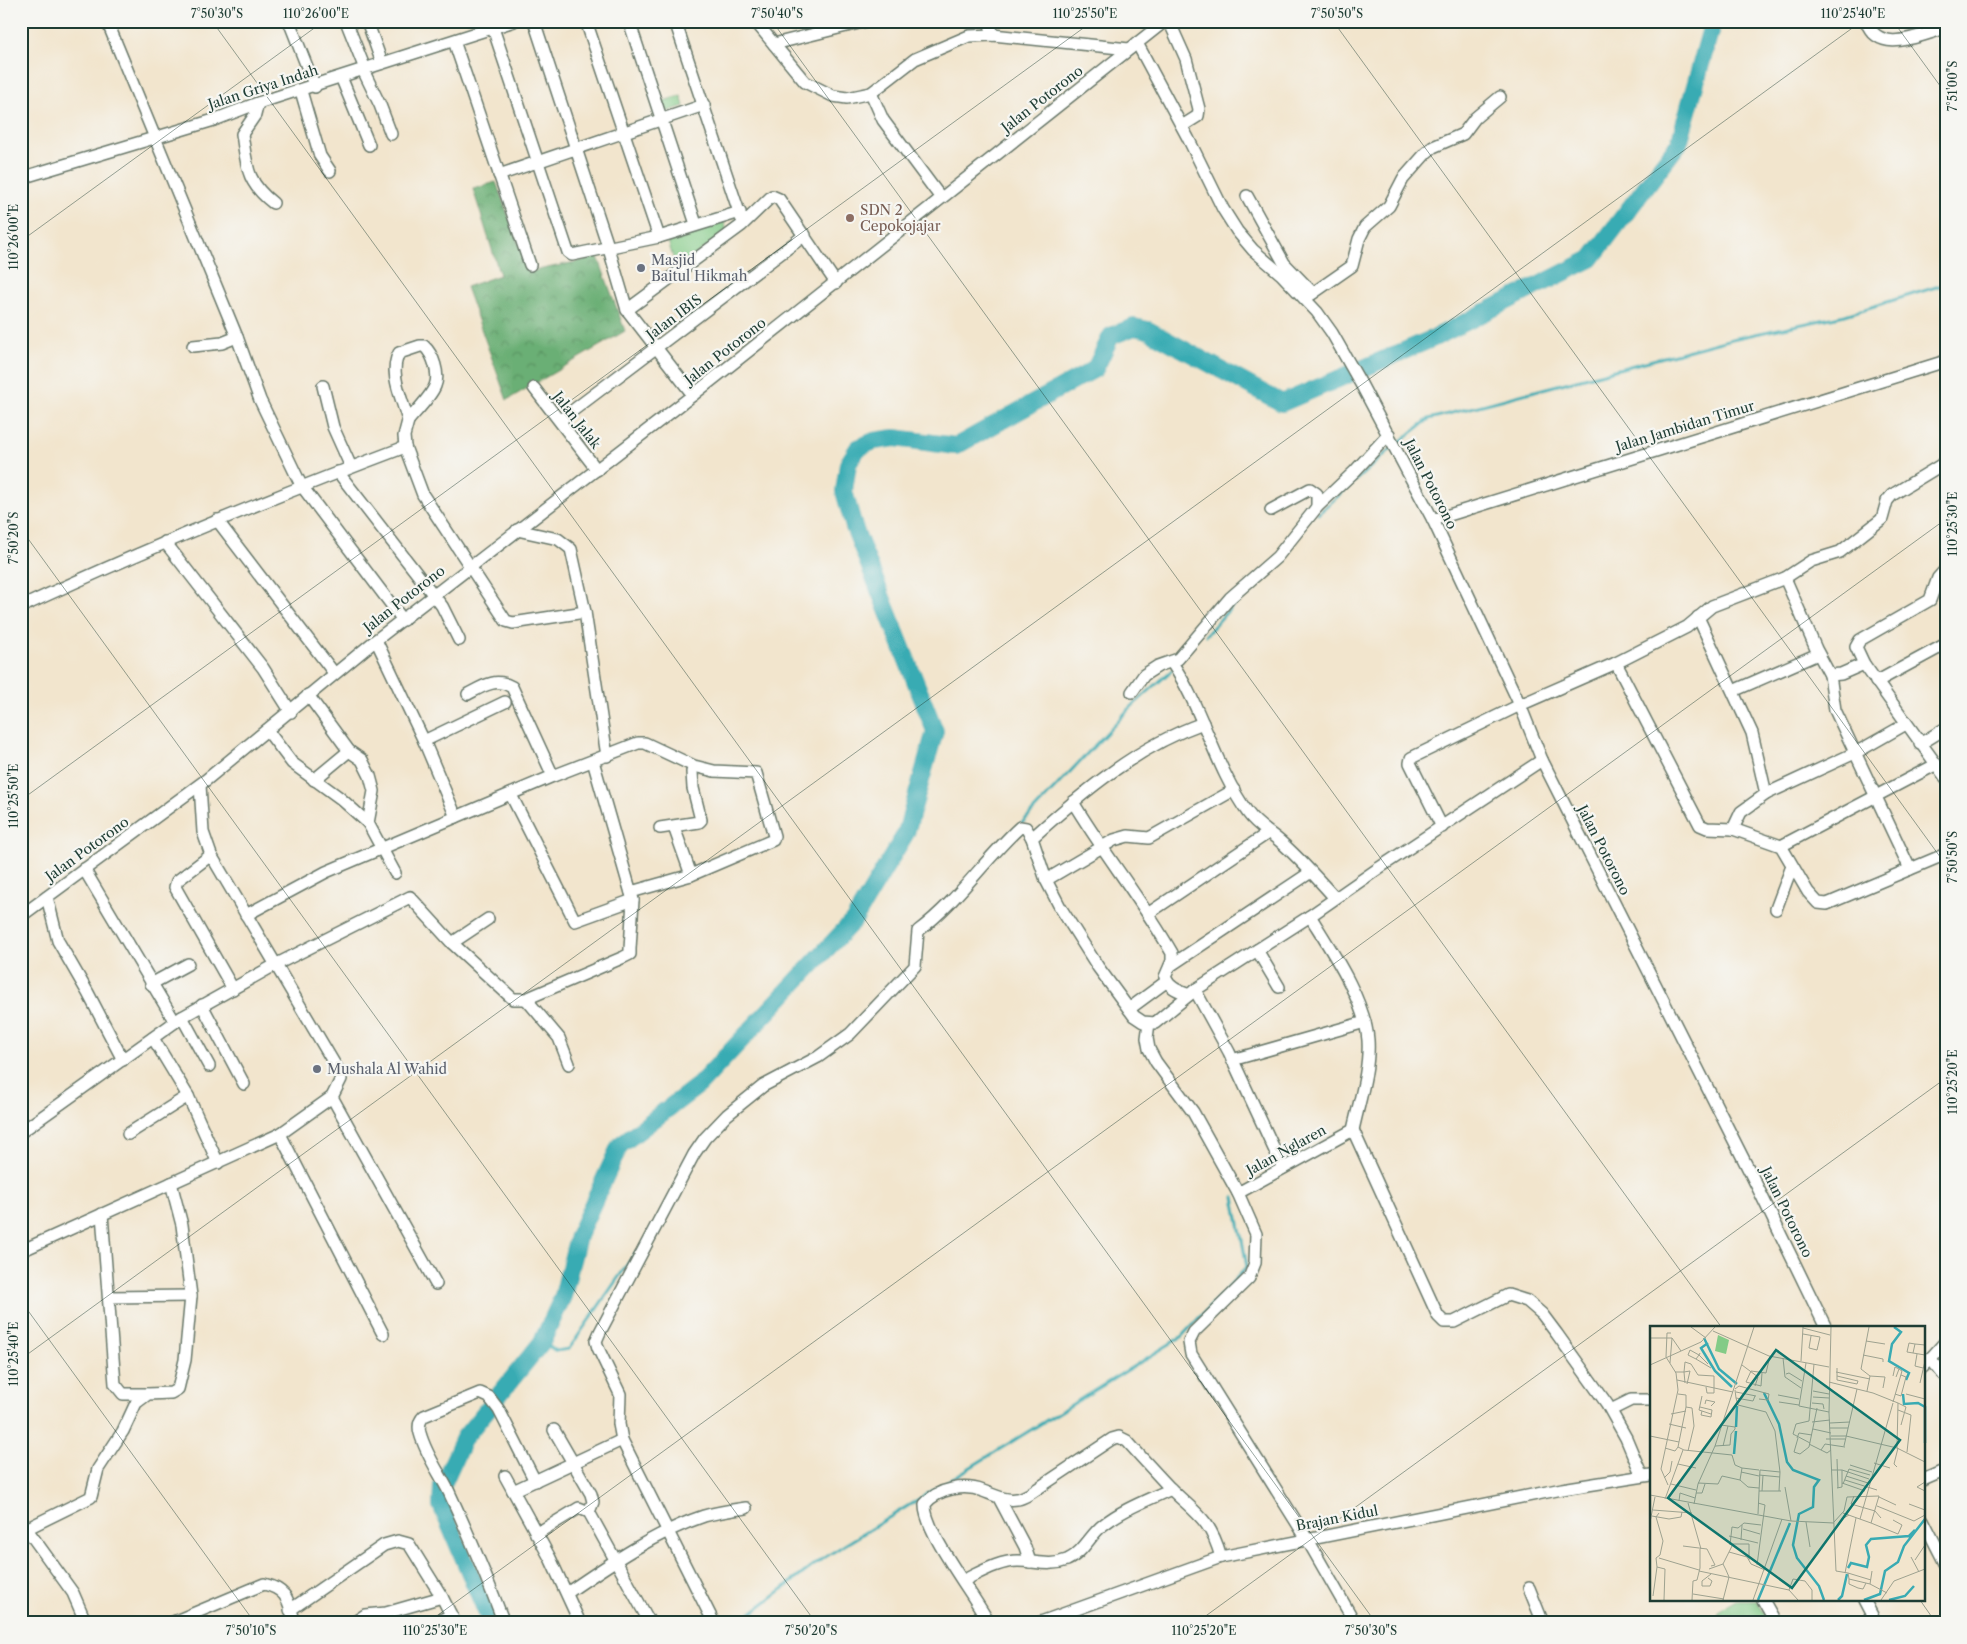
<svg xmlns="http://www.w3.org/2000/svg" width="1967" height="1644" font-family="'Libre Caslon Text',serif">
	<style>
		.green { fill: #83cb87; stroke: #51845e }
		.forest { fill: url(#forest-crowns); stroke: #447654 }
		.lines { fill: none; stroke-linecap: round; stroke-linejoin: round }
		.stream { stroke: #39abb3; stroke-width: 3 }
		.river { stroke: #39abb3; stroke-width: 18 }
		.minor-casing { stroke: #69786a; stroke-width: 14 }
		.minor { stroke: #fff; stroke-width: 11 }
		.ticks { fill: none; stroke: #1f3d34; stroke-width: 1; stroke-opacity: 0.45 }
		.education-dot { fill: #8d6e63; stroke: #f6f6f2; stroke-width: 2 }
		.worship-dot { fill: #6b7280; stroke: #f6f6f2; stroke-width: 2 }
		.labels { text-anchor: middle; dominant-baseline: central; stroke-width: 4.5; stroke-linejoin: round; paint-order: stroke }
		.street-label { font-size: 14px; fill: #1f3d34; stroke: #f6f6f2 }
		.education-label { font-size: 14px; fill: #785e54; stroke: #f6f6f2; text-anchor: start }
		.worship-label { font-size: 14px; fill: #5b616d; stroke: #f6f6f2; text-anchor: start }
		.inset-river { fill: none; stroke: #39abb3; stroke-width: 2.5 }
		.inset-road { fill: none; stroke: #9ea290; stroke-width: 1 }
		.view { fill: #0f766e; fill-opacity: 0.15; stroke: #0f766e; stroke-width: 2.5 }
		.inset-edge { fill: none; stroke: #1f3d34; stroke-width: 2.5 }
		.neatline { fill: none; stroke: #1f3d34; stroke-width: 2 }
		.ticks-label { font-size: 12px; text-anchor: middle; fill: #1f3d34 }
	</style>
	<defs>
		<pattern id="forest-crowns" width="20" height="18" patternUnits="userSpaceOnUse" patternTransform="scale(1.25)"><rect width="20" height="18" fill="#6aaf74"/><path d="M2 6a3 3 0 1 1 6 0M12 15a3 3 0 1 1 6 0" fill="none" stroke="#579060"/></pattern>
	</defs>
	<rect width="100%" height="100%" fill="#f6f6f2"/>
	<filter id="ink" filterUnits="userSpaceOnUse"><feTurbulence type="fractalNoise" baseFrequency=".02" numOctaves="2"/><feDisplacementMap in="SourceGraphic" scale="10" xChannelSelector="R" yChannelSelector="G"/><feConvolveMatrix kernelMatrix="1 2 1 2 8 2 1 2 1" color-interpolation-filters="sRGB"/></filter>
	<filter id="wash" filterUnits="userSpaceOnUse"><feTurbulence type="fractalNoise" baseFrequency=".0096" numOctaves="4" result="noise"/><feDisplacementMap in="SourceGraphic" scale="20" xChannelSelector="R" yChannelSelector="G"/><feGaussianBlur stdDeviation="1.12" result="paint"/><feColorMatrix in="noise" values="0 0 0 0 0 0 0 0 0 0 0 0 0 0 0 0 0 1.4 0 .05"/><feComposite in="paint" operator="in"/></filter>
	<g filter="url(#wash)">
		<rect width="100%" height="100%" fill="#f2e5cd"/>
		<g class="green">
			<polygon points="681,96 684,106 666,112 663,101"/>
			<polygon points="723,220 728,233 676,267 667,238"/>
			<polygon points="1739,1600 1756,1600 1768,1623 1724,1623 1718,1612"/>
		</g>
		<polygon class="forest" points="496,182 529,272 598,257 625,331 507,400 466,287 500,275 473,189"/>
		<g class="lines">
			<g class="stream">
				<polyline points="1397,444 1429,419 1732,339 1845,315 1946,284"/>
				<polyline points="1318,514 1392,448"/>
				<polyline points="1206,635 1244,593"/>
				<polyline points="1021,824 1129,709 1172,670"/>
				<polyline points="542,1342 556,1351 569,1349 636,1252"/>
				<polyline points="738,1623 822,1559 1181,1337 1247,1267 1234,1197"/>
			</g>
			<polyline class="river" points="491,1623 441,1505 442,1486 464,1438 542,1342 563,1296 578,1236 620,1145 699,1085 854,920 906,833 935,731 854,527 844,491 848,464 858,448 874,441 895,438 956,446 1095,369 1111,336 1134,327 1148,330 1282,403 1434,338 1591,259 1679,143 1713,21"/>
		</g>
	</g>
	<g filter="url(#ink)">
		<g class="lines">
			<g class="minor-casing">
				<g id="minor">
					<polyline points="107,21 237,337 260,400 301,485 403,620"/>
					<polyline points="289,21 315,87"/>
					<polyline points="346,21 365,69"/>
					<polyline points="367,21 382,63"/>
					<polyline points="534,21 609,249 627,310 693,395"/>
					<polyline points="586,21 659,237"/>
					<polyline points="629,21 696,224"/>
					<polyline points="675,21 741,218"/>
					<polyline points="755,21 805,82 833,96 847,98 871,93 915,59 969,36 993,35 1129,49"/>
					<polyline points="989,21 993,35"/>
					<polyline points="1169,21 1186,59 1199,109 1198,116 1182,126"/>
					<path d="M1866,21C1879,56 1919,35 1946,28"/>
					<polyline points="493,28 568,252 572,255 659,237 740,212"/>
					<polyline points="454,41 530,265"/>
					<polyline points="1137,43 1188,138 1223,209 1237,231 1253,250 1281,274 1317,312 1332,333 1361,384 1433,520 1520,705 1542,760 1757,1186 1826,1328"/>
					<polyline points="774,44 867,21"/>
					<polyline points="363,70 380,105 391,134"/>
					<polyline points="341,77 369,145"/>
					<polyline points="301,91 320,156 330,171"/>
					<polyline points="871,93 883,120 941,198"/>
					<path d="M258,103L255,115L242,134C247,166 246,182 273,203"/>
					<polyline points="499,175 704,105"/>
					<polyline points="21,178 214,120 258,103 514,21"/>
					<polyline points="1247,196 1284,263 1313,293"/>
					<polyline points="1306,298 1352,266 1359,239 1365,227 1389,206 1403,179 1426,153 1433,147 1463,134 1475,118 1500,97"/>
					<polyline points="627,310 742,225 772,196 779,199 836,283"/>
					<polyline points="193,346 222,343 237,337"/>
					<path d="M420,346H424C433,354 440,374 435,386C430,398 416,411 408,421C403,400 388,373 399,353Z"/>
					<polyline points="323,386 333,427 351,467"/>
					<polyline points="534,388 597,470"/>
					<polyline points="408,421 404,436 405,447 423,495 506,621 513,623 585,612"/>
					<polyline points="561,422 563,418 805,235"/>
					<polyline points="338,472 442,606 459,640"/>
					<polyline points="1271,510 1310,489 1317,494 1317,507"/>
					<polyline points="217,520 334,673"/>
					<polyline points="1433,520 1946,361"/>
					<polyline points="517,530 558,539 571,549 585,612 607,756"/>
					<polyline points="165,542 263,668 291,712"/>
					<polyline points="1946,569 1938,578 1930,600 1860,640 1856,647 1864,664 1946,778"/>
					<polyline points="1785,578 1816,649 1830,675 1835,710 1910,869"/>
					<path d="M21,607C147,548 275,496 405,447"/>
					<polyline points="1698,617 1752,733 1766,794"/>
					<polyline points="376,640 424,741 456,817"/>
					<path d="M1172,663C1203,709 1215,768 1248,813C1257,826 1270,832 1282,843C1301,860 1318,879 1335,898"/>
					<polyline points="1616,663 1700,825 1707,828 1733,829 1781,846 1808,892 1818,903 1827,904 1946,854"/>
					<polyline points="1830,675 1841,674 1864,664"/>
					<polyline points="1876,682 1946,644"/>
					<polyline points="1733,691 1818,654"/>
					<polyline points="1132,692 1144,675 1158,666 1178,659 1230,598 1277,557 1317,507 1355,471 1389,434"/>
					<path d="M468,694C483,686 496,677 512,687L553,776"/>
					<polyline points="308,695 349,751 362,760 370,776 374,791 368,823"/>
					<path d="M1203,723C1138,746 1083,792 1032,838L1046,880L1060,907L1098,967L1134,1016L1143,1022L1155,1023L1195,990L1310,916L1379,868L1542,760"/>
					<polyline points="267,730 292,763 340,798 368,823 395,873"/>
					<polyline points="424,741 505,702"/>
					<polyline points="1920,744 1946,728"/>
					<polyline points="314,780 349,751"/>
					<polyline points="511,795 575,921 633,900"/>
					<path d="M1073,802C1104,854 1142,900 1172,953V961L1165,977C1169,988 1179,991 1189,995"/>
					<polyline points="674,827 691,875"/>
					<polyline points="1442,827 1410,763 1411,758 1520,705 1616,663 1687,627 1712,606 1785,578 1811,561 1840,552 1882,519 1887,501 1892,495 1946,462"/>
					<polyline points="660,828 699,822 701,820 693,788 692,772"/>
					<polyline points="1733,829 1741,812 1766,794 1857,752 1906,724"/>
					<polyline points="1781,846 1935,765"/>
					<polyline points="211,855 177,881 175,887 233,989"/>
					<polyline points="84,869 175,1022"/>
					<polyline points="1046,880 1114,840 1128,836 1149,838 1234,790"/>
					<polyline points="47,897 58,941 88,993 123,1060"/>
					<polyline points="1776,909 1792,866"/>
					<polyline points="1149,913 1268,833"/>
					<polyline points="246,915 326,872 553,776 638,743 645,743 694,766 714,771 756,773 774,836 773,840 691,875 631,892"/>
					<polyline points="21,916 206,780 376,640 693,395 1165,21"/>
					<path d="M1310,916C1331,950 1365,1000 1368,1040C1370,1069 1359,1102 1353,1130L1238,1193L1256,1234L1255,1263L1249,1278L1194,1332L1189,1342L1191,1354L1307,1539L1355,1623"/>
					<polyline points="452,943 488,919"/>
					<polyline points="1257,950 1279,987"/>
					<polyline points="1170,966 1311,872"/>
					<polyline points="151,984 188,964"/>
					<polyline points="1195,990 1229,1052 1283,1168"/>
					<polyline points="526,999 559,1038 569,1064"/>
					<polyline points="202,1005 244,1084"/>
					<polyline points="1129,1009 1167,981"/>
					<polyline points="182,1017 209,1066"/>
					<polyline points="1149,1023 1147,1038 1149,1049 1156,1062 1193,1112 1238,1193"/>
					<polyline points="153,1038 188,1096 218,1163"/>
					<polyline points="1232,1060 1365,1022"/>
					<polyline points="332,1097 436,1284"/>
					<polyline points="1353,1130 1438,1316 1444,1322 1454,1322 1508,1295 1527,1301 1542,1314 1557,1334 1607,1404 1626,1438 1642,1476"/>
					<polyline points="21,1132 182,1017 275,965 410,897 452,943 513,999 526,999 624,957 630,954 630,949 633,900 593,761"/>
					<polyline points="128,1134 188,1096"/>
					<polyline points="280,1134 383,1334"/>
					<polyline points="102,1214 115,1384 123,1394 147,1394"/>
					<polyline points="21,1251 280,1134 332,1097 341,1079 338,1070 211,855 203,832 200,785"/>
					<polyline points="109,1297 191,1296"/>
					<polyline points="1930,1358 1946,1378"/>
					<polyline points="1923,1367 1946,1341"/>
					<polyline points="1611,1410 1631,1400 1651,1400"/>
					<polyline points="554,1430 591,1494 593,1502 589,1512"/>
					<polyline points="505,1476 550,1558 580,1623"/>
					<polyline points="1923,1480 1946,1470"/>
					<polyline points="513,1491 622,1440"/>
					<polyline points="999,1498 1025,1547 1030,1562"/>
					<polyline points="1923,1520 1946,1565"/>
					<polyline points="21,1521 73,1593 86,1623"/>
					<polyline points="26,1529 91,1497 98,1469 123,1431 136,1403 148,1394 171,1393 178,1389 185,1360 191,1296 182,1225 171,1183"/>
					<polyline points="536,1534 579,1508 589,1512 650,1623"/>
					<path d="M964,1580C981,1572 999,1561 1018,1561C1036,1561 1049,1567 1067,1560C1083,1553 1090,1535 1103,1525C1123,1509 1148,1500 1171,1489"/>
					<polyline points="1529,1588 1543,1623"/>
					<path d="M567,1593C609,1564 656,1532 704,1516C718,1512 732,1510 746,1508"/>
					<polyline points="1763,1600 1776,1623"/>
					<polyline points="1864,1600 1876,1623"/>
					<polyline points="290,1610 384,1545 398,1541 409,1544 442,1597 455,1623"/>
					<path d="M171,1623L264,1584C289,1590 288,1602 295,1623"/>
					<polyline points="353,1623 365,1615 386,1613 442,1597"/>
					<polyline points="430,1623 452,1616"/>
					<path d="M504,1623C487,1578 469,1535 449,1492C439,1472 426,1455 420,1433C418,1426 419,1421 424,1416L480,1393L489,1397L499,1410L535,1481"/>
					<path d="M714,1623L622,1440L619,1424L620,1394L598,1348L596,1341L600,1332L694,1154L705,1138L727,1115L763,1086L818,1057L850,1034L915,966L918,931C958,901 984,860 1020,827L1026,828L1032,838"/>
					<path d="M989,1623C975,1596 923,1530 925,1504C938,1488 965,1484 983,1491C994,1495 1005,1501 1017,1499C1021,1499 1025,1496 1028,1495L1112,1439L1119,1437L1127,1441C1141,1457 1155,1472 1169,1487C1196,1514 1210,1518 1221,1557"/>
					<polyline points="1038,1623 1221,1557 1562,1489 1651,1475"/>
				</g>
			</g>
			<use href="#minor" class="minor"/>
		</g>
	</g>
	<path class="ticks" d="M212,21L1376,1623M772,21L1722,1328M1333,21L1946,865M1893,21L1946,94M21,241L324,21M21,529L816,1623M21,800L1093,21M21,1301L255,1623M21,1359L1862,21M1920,1600L1936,1623M427,1623L1946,519M1196,1623L1946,1078"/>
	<circle class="education-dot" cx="850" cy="218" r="5"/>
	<g class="worship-dot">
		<circle cx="641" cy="268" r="5"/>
		<circle cx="317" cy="1069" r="5"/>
	</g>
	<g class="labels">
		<g class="street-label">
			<text transform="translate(263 87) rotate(-18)">Jalan Griya Indah</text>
			<text transform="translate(1042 99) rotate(-38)">Jalan Potorono</text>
			<text transform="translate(674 317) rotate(-37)">Jalan IBIS</text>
			<text transform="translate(725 351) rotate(-38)">Jalan Potorono</text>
			<text transform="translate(577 420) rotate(52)">Jalan Jalak</text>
			<text transform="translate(1685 426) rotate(-17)">Jalan Jambidan Timur</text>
			<text transform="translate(1431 484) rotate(63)">Jalan Potorono</text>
			<text transform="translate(404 599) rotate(-38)">Jalan Potorono</text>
			<text transform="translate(87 849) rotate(-36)">Jalan Potorono</text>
			<text transform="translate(1604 850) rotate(63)">Jalan Potorono</text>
			<text transform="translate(1286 1150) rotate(-29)">Jalan Nglaren</text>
			<text transform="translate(1787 1212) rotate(64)">Jalan Potorono</text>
			<text transform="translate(1337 1518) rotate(-11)">Brajan Kidul</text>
		</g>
		<g class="education-label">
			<text x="860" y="210">SDN 2<tspan x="860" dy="16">Cepokojajar</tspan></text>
		</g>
		<g class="worship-label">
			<text x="651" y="260">Masjid<tspan x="651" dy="16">Baitul Hikmah</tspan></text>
			<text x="327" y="1069">Mushala Al Wahid</text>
		</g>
	</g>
	<g transform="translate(1650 1326)">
		<rect width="275" height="275" fill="#f2e5cd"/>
		<path d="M68,9L79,14L76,28L65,25Z" fill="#83cb87"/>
		<path class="inset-river" d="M244,1L251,6L242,18L239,35L259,47L256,54M54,12L69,43L87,58M58,17L51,22L65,45L82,61M114,67L129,98L137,136L143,144L169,154L164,161L163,181L149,188L143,219L147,232L169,260L174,274M253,68L254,78L268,77L275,81V117M86,101L87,80M84,128L86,105M198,242L201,237L217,241L219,231L216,219L221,213L259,210L265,204M108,274L140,197M188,274L192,270L197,248M214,274L230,268L235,245L248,236L254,220L275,193M239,274L255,270L264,260"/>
		<path class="inset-road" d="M41,1L56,12M181,1L179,87L186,245L198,247L199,253L220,258L222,245M153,2L180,9M63,5L119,30L179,41M153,8L170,11M161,10L159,22L167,24L170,11M0,12H22L31,25M216,15L235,18M265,18L259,17L257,26L275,29M263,27L265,18L275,19M267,28L265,40L273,42M213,29L233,33V36M133,32L135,51L151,62M46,33L38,29L40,24L49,29L50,27M151,35L153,1M20,37L22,12M156,37L149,80L179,86M58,38L49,29L46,33L61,42M0,39L51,16L65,1M92,39L108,51L105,60M187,42V54L207,58L208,55L187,50M25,46H34L35,36L41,38L48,49L64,50V67H57L56,61M186,46L220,53M112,47L111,60L96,56L101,45L116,47L120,30M136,48L139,47L152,55M220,50L235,51L233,62M243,50L245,41L249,43L246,51M27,54L83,66M179,56L223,67L248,77L247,122M35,57L34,46L40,45L37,58M270,57L275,35M85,63L89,60L119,68L118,74L109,73M85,64L86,72L103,75L105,70M163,65L179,68M217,65L220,50L211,43L219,1M86,66L106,70M28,68L36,69V81M245,68L251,70L256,51L251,49M256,68L275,73M128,69L149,73M52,70L49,84L61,88M163,71L179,72M86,72L88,79L116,86L125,105L130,146M129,76L149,79M243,76L252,45L249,43M162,77L173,78L174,83M248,77L256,81L251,99M55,78L56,74L65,76L61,80M50,81L62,84L61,91L51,89L52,85M248,84L261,89L257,126M21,88L36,85M162,96L180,94M180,97L200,96M19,98L36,102M180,102H198M163,103L181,107M0,110L29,116L28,121L34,124L82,129L85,139L92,142L90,154L98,161L109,162M181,110H196L247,122L275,136M147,112L149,107L162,109M148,112L144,126L150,128L159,121L167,82M176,113H195M29,116L36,81L42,82L44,100L38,125M160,117L143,108L146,98L159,95L164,38M159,118L177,127L181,124M65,120L80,119L81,108L85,103V101L71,99M73,120L78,100M194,120L207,63M15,122L25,125L28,121M171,124L175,118L195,121M187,133L188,162M224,137L240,142M28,138L46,142M200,139L222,146M247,141L244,138L248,122M92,142L109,144M182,144H192L219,153M91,146L109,150M109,149L130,151M196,150L218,157M14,152L20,146L22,135M195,154L227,164M275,156L267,161L275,165M48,157L68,158L72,150L90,154M192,157L215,165M21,158L46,164M193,158L199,143L220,149M18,159L11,143L28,64L26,47L16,31L17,7H21M135,161L141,195M187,162L192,161V144M109,165H131M112,165L113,149M46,167H52L55,158M0,169L141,195L184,197M204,170L201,178L225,185L231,192M229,171L246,179M15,173L33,124M29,175L30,167L45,172M38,177L51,223M44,178L48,158L65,120L104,1M259,178L275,184M227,180L264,195L275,189M3,184L42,187M108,188L110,144L130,146L129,165M197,188L192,193L199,189M2,190L19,193L31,191L32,186M210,193L243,77M0,196L5,171M156,196L160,221M184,196L194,185L197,171L229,170L221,197L193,187M221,197L248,208L252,199L243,194M93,203L110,208M79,210L108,217M91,214L92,199M80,219L82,201L88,202L94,197L111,199M33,220L57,223L65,239L61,240M79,226L97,231L101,238L115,244M261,231L269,246M9,232L49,244M265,234L275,219M73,238L83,218H99V234M107,239L115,179L108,177M7,241L6,232L10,229L13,215L6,191L9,187M59,243L73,238L76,244L79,251L73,274M49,245L139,264L148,274M195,247L206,192M198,247L221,254M58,252L62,255L60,260H52V255L61,248M199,253V258L208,262L213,263L216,257M220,258L237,267M139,264L143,253L155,255L162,264V274M43,268L74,273M3,270L7,241L15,243L14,274M42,274L43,255L47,254L50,242V223M103,274L132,193M231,274L244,255L275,243"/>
		<path class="view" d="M126,24L250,114L142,262L18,172Z"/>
		<rect width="275" height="275" class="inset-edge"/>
	</g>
	<rect width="1967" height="1644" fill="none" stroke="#f6f6f2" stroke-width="55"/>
	<rect x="28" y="28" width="1912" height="1588" class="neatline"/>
	<g class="ticks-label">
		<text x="217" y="18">7°50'30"S</text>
		<text x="316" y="18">110°26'00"E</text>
		<text x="777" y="18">7°50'40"S</text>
		<text x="1085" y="18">110°25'50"E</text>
		<text x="1337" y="18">7°50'50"S</text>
		<text x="1853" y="18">110°25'40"E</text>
		<text transform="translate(1953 86) rotate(-90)" y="4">7°51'00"S</text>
		<text transform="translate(14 237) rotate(-90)" y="4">110°26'00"E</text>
		<text transform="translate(1953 524) rotate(-90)" y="4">110°25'30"E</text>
		<text transform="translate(14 538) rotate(-90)" y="4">7°50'20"S</text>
		<text transform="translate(14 796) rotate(-90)" y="4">110°25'50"E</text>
		<text transform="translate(1953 857) rotate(-90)" y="4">7°50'50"S</text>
		<text transform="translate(1953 1082) rotate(-90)" y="4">110°25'20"E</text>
		<text transform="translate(14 1354) rotate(-90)" y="4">110°25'40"E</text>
		<text x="251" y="1635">7°50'10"S</text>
		<text x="435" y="1635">110°25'30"E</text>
		<text x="811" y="1635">7°50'20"S</text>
		<text x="1204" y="1635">110°25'20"E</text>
		<text x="1371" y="1635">7°50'30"S</text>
	</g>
</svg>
